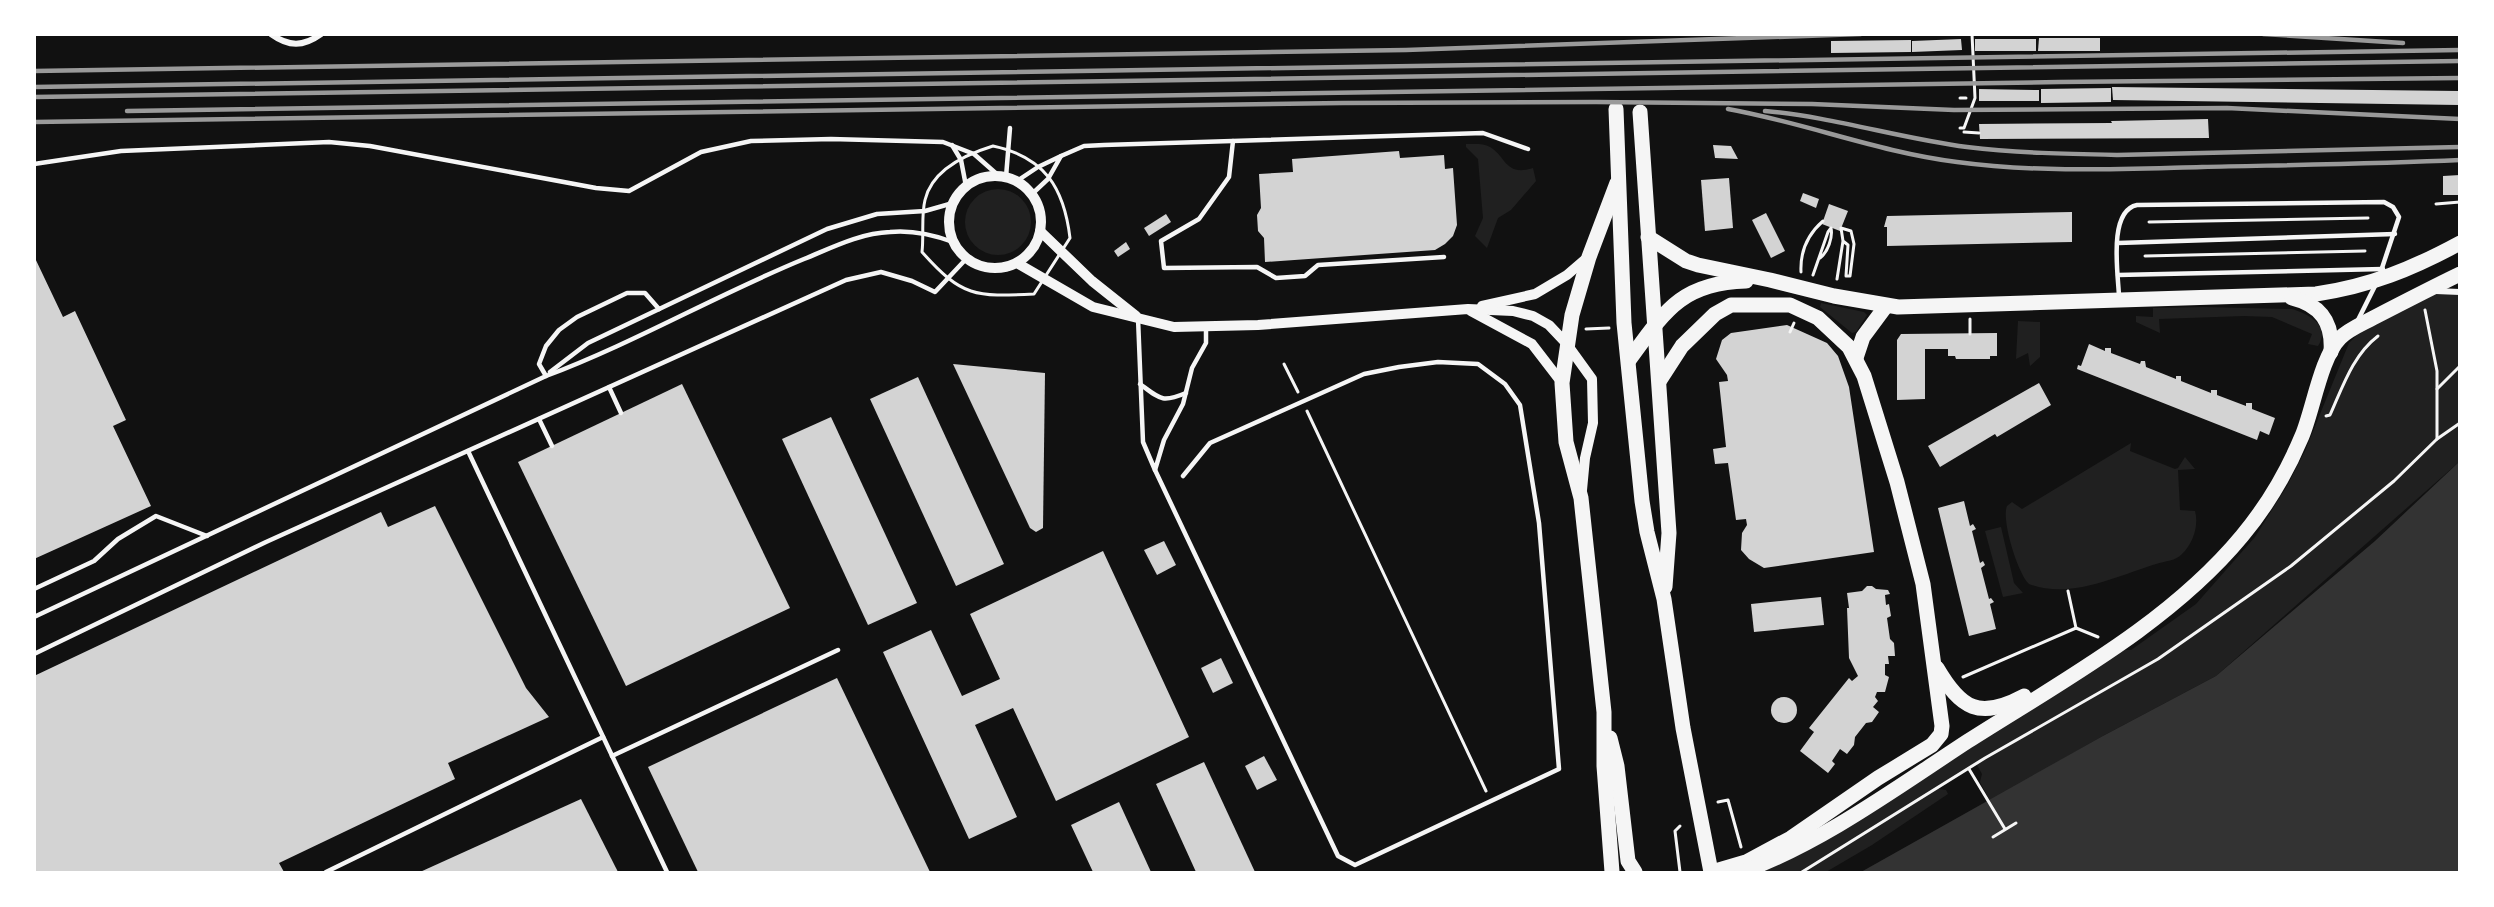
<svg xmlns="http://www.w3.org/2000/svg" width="2494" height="907" font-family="Karla,sans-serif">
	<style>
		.green { fill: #202020 }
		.water { fill: #333 }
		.building { fill: #d3d3d3 }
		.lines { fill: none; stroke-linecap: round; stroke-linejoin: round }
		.path { stroke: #f5f5f5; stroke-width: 3 }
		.service { stroke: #f5f5f5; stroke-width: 4.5 }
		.minor { stroke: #f5f5f5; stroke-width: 6 }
		.tertiary { stroke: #f5f5f5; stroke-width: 10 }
		.primary { stroke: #f5f5f5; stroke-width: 15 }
		.rail { stroke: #9a9a9a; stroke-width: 4.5 }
	</style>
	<rect width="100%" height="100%" fill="#111"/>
	<g class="green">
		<path d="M1466,144C1473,144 1484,143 1490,147C1506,156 1505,177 1533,168L1536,181L1511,210L1498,218L1487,248L1475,236L1483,218L1478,159L1466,147Z"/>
		<circle cx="998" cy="222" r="33"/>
		<polygon points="2431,295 2459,295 2459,462 2216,676 2101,737 1990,801 1980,782 1982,774 1977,765 1938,789 1946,790 1948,794 1872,845 1826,872 1746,872 2116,650 2131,650 2196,604 2255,537 2287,486 2305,451 2349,343 2365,327"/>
		<polygon points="1821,303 1864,312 1867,315 1856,332 1852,333 1820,307"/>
		<path d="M2204,307L2292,309C2309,314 2331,326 2318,346L2308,344L2312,334L2272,317L2244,316L2159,319L2160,333L2136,322V316L2153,317V308Z"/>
		<polygon points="2018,321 2040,322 2040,357 2030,366 2028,353 2016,359"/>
		<path d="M2131,443L2130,451L2175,469L2178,468L2185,457L2195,469L2178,470L2180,510L2195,511C2199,526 2193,543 2182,554C2176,561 2165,561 2156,564C2117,576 2070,600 2029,584C2018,574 2001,520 2007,506L2012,502L2022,509Z"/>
		<polygon points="2001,527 2014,583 2023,593 2003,597 1985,531"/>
	</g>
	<polygon class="water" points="2459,462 2459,872 1861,872 2101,737 2216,676 2375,541"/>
	<g class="building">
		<polygon points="2039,38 2100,38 2100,51 2038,51"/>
		<polygon points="1961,39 1962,50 1912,52 1912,41"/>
		<rect x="1975" y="39" width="61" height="12"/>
		<polygon points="1911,40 1911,52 1831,53 1831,41"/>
		<polygon points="2112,87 2459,91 2459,105 2113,100"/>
		<polygon points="2111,88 2111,102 2041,103 2041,89"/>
		<polygon points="1979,89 2039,90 2039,101 1979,101"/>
		<polygon points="2208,119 2209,138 1980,139 1979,124 2112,123 2111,121"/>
		<polygon points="1713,145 1731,146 1738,159 1715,158"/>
		<polygon points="1399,151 1400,158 1444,155 1445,169 1453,168 1457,225 1453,236 1445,244 1435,250 1265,262 1264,238 1258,231 1257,215 1261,208 1259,174 1293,172 1292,159"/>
		<polygon points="2460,175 2460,195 2443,195 2443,176"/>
		<polygon points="1729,178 1733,228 1705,231 1701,180"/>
		<polygon points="1803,193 1819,199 1816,208 1800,201"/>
		<polygon points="1829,204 1848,211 1840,231 1822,224"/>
		<polygon points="2072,212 2072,242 1887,246 1887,227 1884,227 1887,216"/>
		<polygon points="1766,213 1785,251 1771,258 1752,220"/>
		<polygon points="1166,214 1171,222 1149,236 1144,228"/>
		<polygon points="1126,242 1130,249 1118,257 1114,251"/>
		<polygon points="34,256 63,317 75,311 126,420 113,426 151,506 34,559"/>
		<polygon points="1787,325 1827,343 1838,356 1849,387 1874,552 1764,568 1749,559 1741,550 1742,533 1747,525 1746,519 1736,520 1728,463 1715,464 1713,449 1726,447 1719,382 1728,381 1727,375 1716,359 1722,340 1731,333"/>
		<polygon points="1997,333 1997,356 1990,356 1990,359 1956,359 1955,356 1948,356 1948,349 1925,349 1925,399 1897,400 1897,340 1901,334"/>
		<polygon points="2089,344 2105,351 2105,348 2111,348 2111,353 2140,364 2141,361 2145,361 2146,367 2176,379 2176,376 2181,376 2181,381 2211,393 2211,390 2217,390 2217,395 2246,406 2246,403 2252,403 2252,409 2275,418 2269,435 2260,431 2257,440 2077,369 2078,365 2081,366"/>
		<polygon points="953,364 1045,373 1043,528 1036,532 1030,528"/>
		<polygon points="918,377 1004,564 956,586 870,399"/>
		<polygon points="2039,383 2051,405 1997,437 1995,434 1940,467 1928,446"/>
		<polygon points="682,384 790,608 626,686 518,462"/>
		<polygon points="831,417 917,603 868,625 782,439"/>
		<polygon points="1964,501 1970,526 1973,524 1976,529 1972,531 1980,563 1983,561 1985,565 1981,568 1989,599 1991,598 1994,602 1990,604 1996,629 1969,636 1938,508"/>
		<polygon points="435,506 526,688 549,717 448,763 455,779 279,863 284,872 34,872 34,676 381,512 388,527"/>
		<polygon points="1164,541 1176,565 1157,575 1144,550"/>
		<polygon points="1103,551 1189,737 1056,801 1013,708 975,725 1017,817 969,839 883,652 931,630 962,696 1000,679 970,614"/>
		<polygon points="1867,586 1872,586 1876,589 1888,590 1890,594 1885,595 1886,605 1889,604 1891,616 1887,618 1890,639 1894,643 1895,656 1888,656 1889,664 1885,664 1885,675 1889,677 1885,692 1877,692 1875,697 1878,701 1873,707 1879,712 1872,722 1866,723 1855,737 1854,745 1847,754 1840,749 1832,761 1835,764 1828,773 1800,751 1814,732 1809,728 1849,678 1852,681 1858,676 1849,658 1847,608 1849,608 1847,593 1862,591"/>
		<polygon points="1821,597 1824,625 1754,632 1751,604"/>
		<polygon points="1221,658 1233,683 1213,693 1201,668"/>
		<polygon points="837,678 930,872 698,872 648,767"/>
		<circle cx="1784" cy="710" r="13"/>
		<polygon points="1264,756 1277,780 1257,790 1245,766"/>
		<polygon points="1204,762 1255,872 1196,872 1156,784"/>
		<polygon points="581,799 618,872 420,872"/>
		<polygon points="1119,802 1151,872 1093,872 1071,825"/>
	</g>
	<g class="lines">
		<g class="path">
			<polyline points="1960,98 1966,98"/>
			<polyline points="1960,128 1964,128 1975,98 1972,34"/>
			<polyline points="1964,132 1979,133"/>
			<path d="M993,146C1045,157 1064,188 1070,238L1034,294C975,297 962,297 922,252C924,235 921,216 925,200C932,170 967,154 993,146Z"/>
			<polyline points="2436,204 2460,202"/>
			<polyline points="2149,222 2368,218"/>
			<polyline points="2145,256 2365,251"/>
			<path d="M1801,272C1800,251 1807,235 1823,221"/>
			<path d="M1813,275L1828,232L1831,228C1833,237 1828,252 1820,258"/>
			<polyline points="1837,279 1843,241 1841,228 1851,231 1854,244 1850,276 1846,276 1848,245 1843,241"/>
			<polyline points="1970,319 1970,334"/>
			<polyline points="1586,329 1609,328"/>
			<polyline points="1790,332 1794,323"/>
			<polyline points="1284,364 1298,392"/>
			<polyline points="2437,389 2460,366"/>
			<polyline points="1307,411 1486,791"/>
			<path d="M2326,416L2330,415C2343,386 2353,355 2378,336"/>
			<polyline points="2437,439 2460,423"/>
			<polyline points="2076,628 2098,637"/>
			<polyline points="1963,677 2076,628 2068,591"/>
			<polyline points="1969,769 2005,829"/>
			<polyline points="1718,802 1728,800 1741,847"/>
			<polyline points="1680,826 1675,831 1680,872"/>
			<polyline points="1993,837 2016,823"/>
			<polyline points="1802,872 1985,758 2158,659 2291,566 2394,481 2437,439 2437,371 2425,310"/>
		</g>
		<g class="service">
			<polyline points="1233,141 1229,177 1199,219 1161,241 1164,268 1257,267 1276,278 1305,276 1318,265 1444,257"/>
			<polyline points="952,145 961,160 966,186"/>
			<polyline points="1061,156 1084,146 1104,145 1483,133 1528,149"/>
			<polyline points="34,164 121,151 329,142 370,146 596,188 629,191 701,152 751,141 831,139 943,142 974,154 999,176"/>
			<polyline points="1006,177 1010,128"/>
			<polyline points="1017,181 1038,167 1061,156 1048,179 1032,194"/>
			<polyline points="2118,243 2395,234"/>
			<polyline points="2118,275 2383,269"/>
			<path d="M2119,296C2118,273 2108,211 2137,205L2384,202L2393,207L2399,217L2380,274"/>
			<polyline points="1138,318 1143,442 1155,470 1164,440 1183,404 1192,368 1206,343 1206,327"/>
			<polyline points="2358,320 2376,284"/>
			<polyline points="550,372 588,343 827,229 877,214 925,211 953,203"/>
			<polyline points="546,376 539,364 546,346 559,330 577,317 627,293 645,293 659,309"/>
			<path d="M1140,384C1160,399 1162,403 1186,393"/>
			<polyline points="609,387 621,413"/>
			<polyline points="539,419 552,446"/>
			<polyline points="468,451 667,872"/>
			<polyline points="1155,470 1338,856 1355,865 1559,769 1539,523 1520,405 1505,384 1478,364 1438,362 1399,367 1364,374 1210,443 1183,476"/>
			<polyline points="34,589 94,561 118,539 156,516 207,536"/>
			<path d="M34,617L546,376C634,343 716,295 804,259C831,248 860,233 890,232C911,230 934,235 953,242"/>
			<polyline points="34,654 266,542 846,280 881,272 912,281 935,292 967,258"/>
			<polyline points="612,756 838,650"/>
			<polyline points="326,872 603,737"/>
		</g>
		<g class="minor">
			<path d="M271,34C289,47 303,47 321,34"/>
			<polyline points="2434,291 2460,292"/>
		</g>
		<g class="tertiary">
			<circle cx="995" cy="222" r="46"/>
			<polyline points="1040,231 1092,281 1136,316"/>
			<polyline points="1017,263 1093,307 1174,327 1258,325 1468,309 1513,311 1533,316 1549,325 1566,343 1592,379 1593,423 1585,458 1582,490"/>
			<polyline points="1482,306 1535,294 1567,275 1588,257"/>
			<polyline points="1471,311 1532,344 1562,383"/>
		</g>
		<g class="primary">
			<polyline points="1616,109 1624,323 1642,501 1647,532 1664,599 1683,728 1711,872"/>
			<polyline points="1640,112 1669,533 1665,587"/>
			<path d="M1648,237L1686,261L1698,265L1770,280L1834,296L1898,307L2316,294C2370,286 2412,269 2460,243"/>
			<path d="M2292,298C2321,305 2333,323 2331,352"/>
			<polyline points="1856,358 1863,337 1886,306"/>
			<path d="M1629,360C1665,311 1681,283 1746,281"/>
			<polyline points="1660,380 1682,346 1715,314 1731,305 1790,305 1818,318 1849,347 1864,376 1897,482 1923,584 1942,726 1941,734 1932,745 1878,778 1791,838 1746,862 1712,872"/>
			<path d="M1937,668C1961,709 1979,720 2024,696"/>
			<polyline points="1610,738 1617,766 1628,861 1635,872"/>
			<polyline points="1612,872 1604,766 1604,712 1581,498 1566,442 1562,383 1572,315 1589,257 1617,183"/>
			<path d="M1742,872C1823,842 1896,788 1968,741C2062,681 2170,623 2242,536C2267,506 2287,472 2302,436C2313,410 2321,357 2340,338C2349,329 2362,324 2373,318C2402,303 2431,288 2460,274"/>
		</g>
		<g class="rail">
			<polyline points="2263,34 2403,43"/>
			<polyline points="34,71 1406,50 1861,34"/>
			<polyline points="34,87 2460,50"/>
			<polyline points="34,97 2460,61"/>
			<path d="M1728,109C1806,123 1878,152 1957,162C2038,173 2121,169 2202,167C2288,165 2374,164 2460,160"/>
			<polyline points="127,111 2059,82 2460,78"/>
			<path d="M1765,111C1833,117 1899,138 1967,147C2017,153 2067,154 2117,155L2460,147"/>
			<polyline points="34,122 1343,103 1596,102 1812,104 1954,110 2227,108 2460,119"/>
		</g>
	</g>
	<rect width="2494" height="907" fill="none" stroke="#ffffff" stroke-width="72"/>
</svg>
